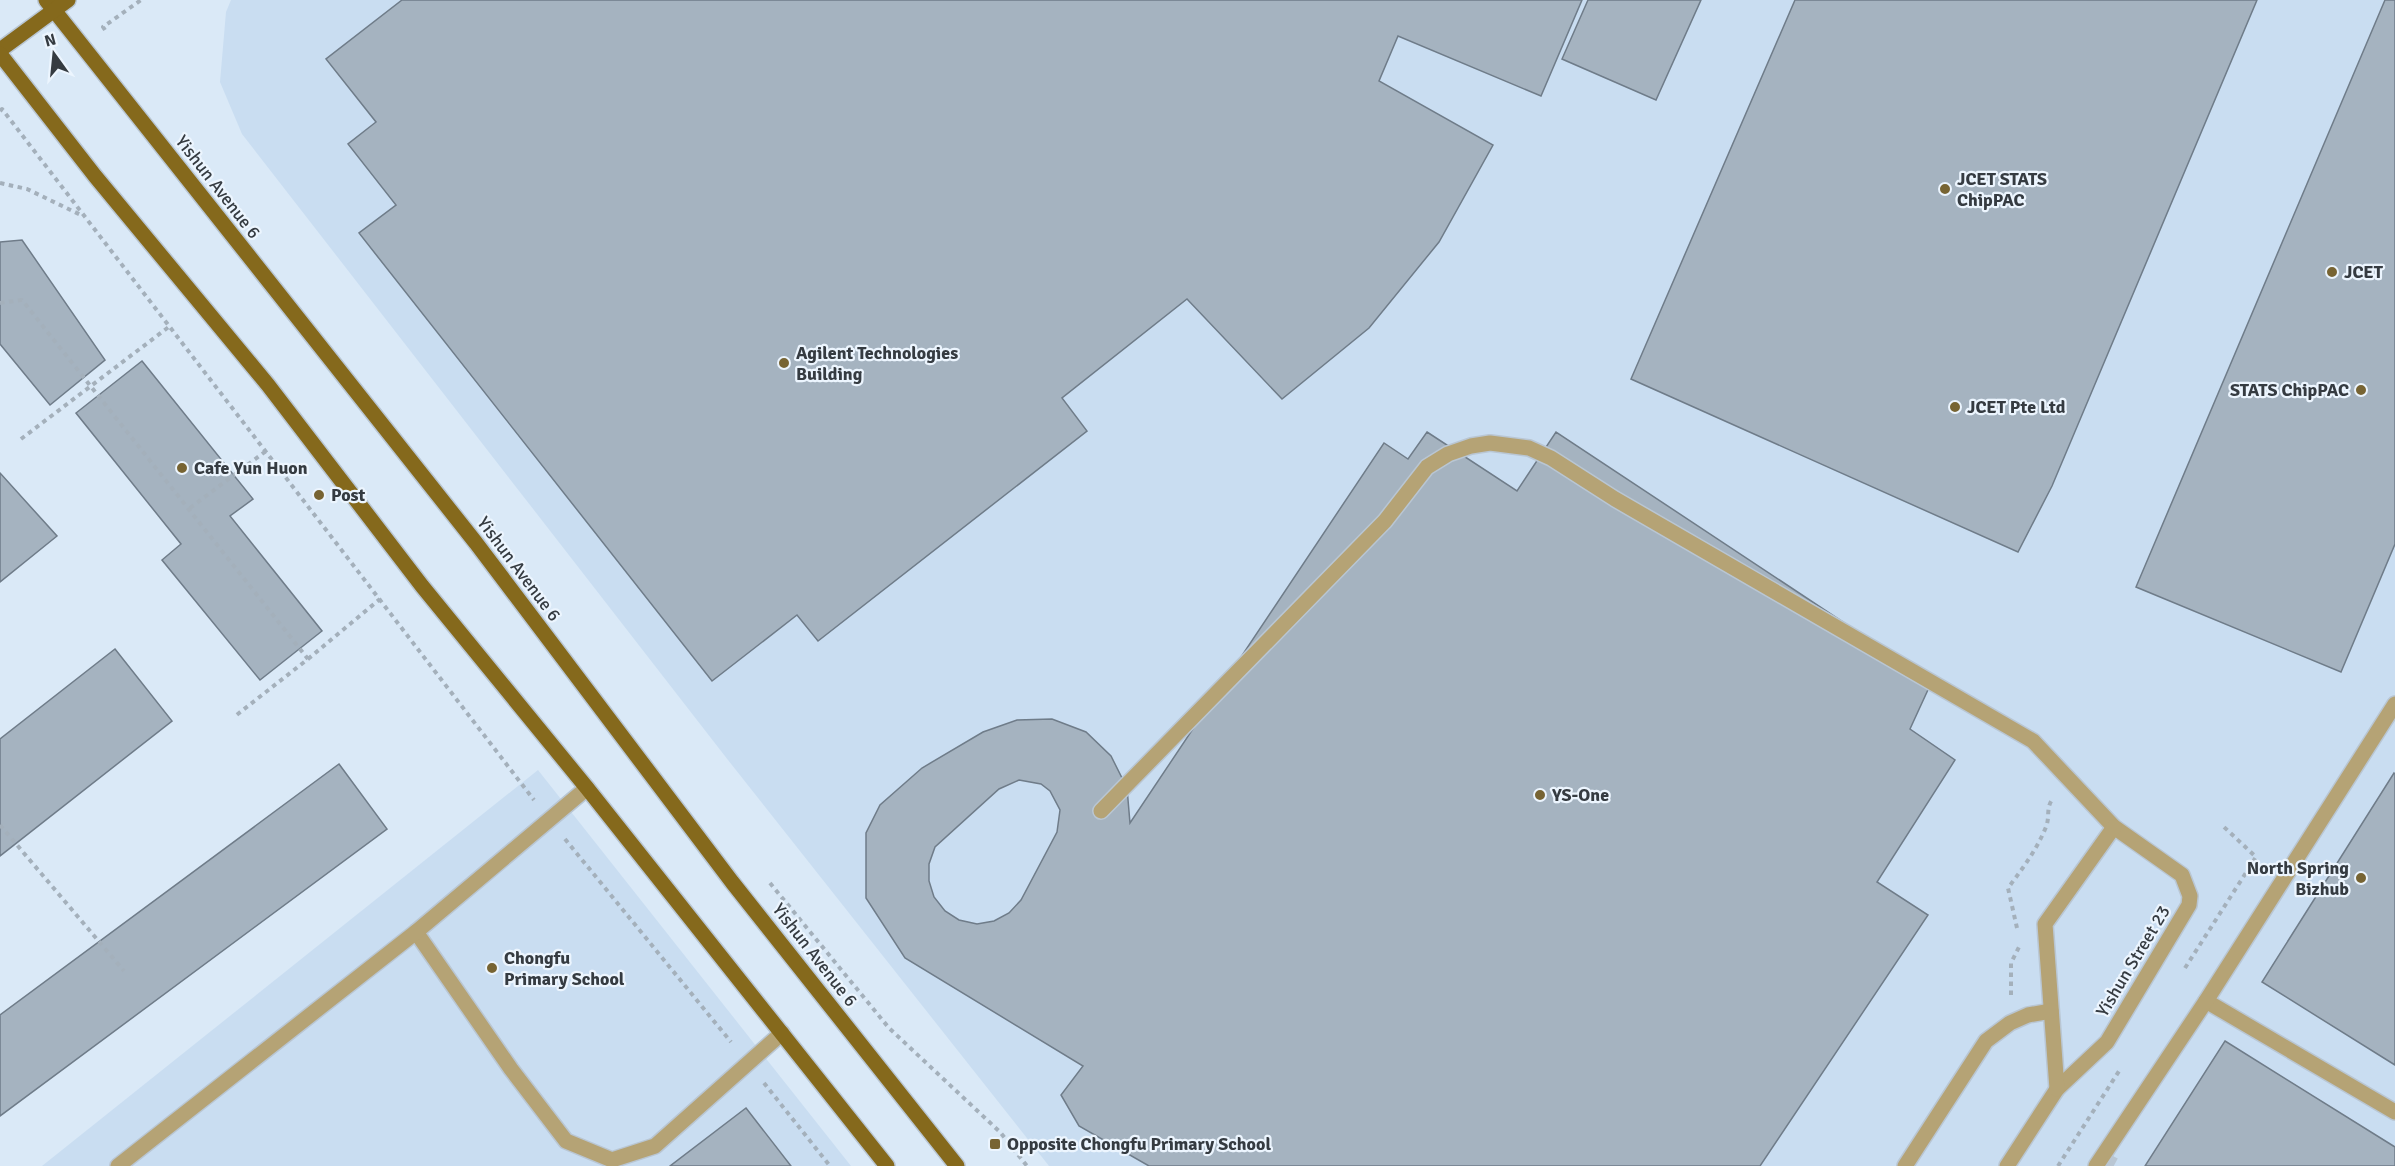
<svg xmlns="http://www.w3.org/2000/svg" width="2395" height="1166" font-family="Signika,sans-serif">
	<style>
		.built { fill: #c9ddf1 }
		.building { fill: #a5b3c0; stroke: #6f7c89; stroke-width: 1.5; fill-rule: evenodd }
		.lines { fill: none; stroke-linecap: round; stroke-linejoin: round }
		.minor-tunnel { stroke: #b9c6d3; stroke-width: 15; stroke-dasharray: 15 8; stroke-linecap: butt }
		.minor-casing { stroke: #b9c6d3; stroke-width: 18 }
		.major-casing { stroke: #b9c6d3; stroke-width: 18 }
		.path { stroke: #a4b0bb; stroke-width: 4; stroke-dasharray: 4.5 4.5; stroke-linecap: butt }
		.minor { stroke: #b5a375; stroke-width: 15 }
		.major { stroke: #85691c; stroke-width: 15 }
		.poi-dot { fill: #776433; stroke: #ecf5fe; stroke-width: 2 }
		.labels { text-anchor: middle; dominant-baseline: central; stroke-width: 4.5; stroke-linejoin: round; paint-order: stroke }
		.poi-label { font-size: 18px; font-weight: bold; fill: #353b41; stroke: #ecf5fe; text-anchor: start }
		.street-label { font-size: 18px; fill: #353b41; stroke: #ecf5fe }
	</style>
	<rect width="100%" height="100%" fill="#dae9f7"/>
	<g class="built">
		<polygon points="231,0 2395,0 2395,1166 1049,1166 728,760 242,134 220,82 226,12"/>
		<polygon points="538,770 851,1166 42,1166"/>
	</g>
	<g class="building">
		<polygon points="402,0 1582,0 1541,96 1398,36 1379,81 1493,145 1439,242 1369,328 1282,399 1187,299 1062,398 1087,431 818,641 797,615 712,681 359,233 396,205 348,144 376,122 326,59"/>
		<polygon points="1588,0 1701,0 1656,100 1562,59"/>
		<polygon points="1795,0 2257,0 2052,486 2018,552 1631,379"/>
		<polygon points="2385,0 2395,0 2395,544 2341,672 2136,587"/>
		<polygon points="22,240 105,360 50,405 0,344 0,242"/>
		<polygon points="142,361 253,499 230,516 322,631 260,680 162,560 181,544 76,413"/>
		<path d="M1427,432L1517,491L1556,432L1932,681L1910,729L1955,760L1877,882L1928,915L1760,1166H1149L1079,1126L1061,1095L1083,1066L905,958L866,898V833L880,805L922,768L983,732L1017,720L1052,719L1086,732L1111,756L1127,788L1130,823L1384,443L1408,459ZM1019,780L1041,784L1050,791L1060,810L1057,832L1021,900L1009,913L994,921L977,924L959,920L945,911L934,897L929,881V864L935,847L999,789Z"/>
		<polygon points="0,473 57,536 0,582"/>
		<polygon points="115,649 172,721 0,856 0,739"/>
		<polygon points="339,764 387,829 0,1116 0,1015"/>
		<polygon points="2394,773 2395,774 2395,1065 2262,982"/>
		<polygon points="2225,1041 2395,1147 2395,1166 2145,1166"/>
		<polygon points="746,1108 791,1166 670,1166"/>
	</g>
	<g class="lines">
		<polyline class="minor-tunnel" points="2101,1158 2116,1166"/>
		<g class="minor-casing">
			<g id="minor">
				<polyline points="1101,811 1385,521 1427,467 1448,454 1471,446 1490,443 1529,448 1551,458 1615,499 2033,741 2114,827 2182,875 2190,896 2189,905 2107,1042 2057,1089 2007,1166"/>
				<polyline points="416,932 511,1069 566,1141 612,1160 655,1146 782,1033"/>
				<polyline points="2206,1001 2395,1112"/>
				<polyline points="2057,1089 2045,924 2114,827"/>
				<polyline points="118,1166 416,932 587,788"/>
				<polyline points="1905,1166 1986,1041 2010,1023 2028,1015 2051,1011"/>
				<polyline points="2096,1166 2206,1001 2395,704"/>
			</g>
		</g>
		<g class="major-casing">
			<g id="major">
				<polyline points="46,0 476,543 732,882 957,1166"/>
				<polyline points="0,50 68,0"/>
				<polyline points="0,54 95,176 268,385 422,586 587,788 887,1166"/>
			</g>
		</g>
		<g class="path">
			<polyline points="105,30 103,27 141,0"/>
			<polyline points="0,111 2,109 534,800"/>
			<polyline points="0,183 27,189 83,216"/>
			<polyline points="0,303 22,300 308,659 234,717"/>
			<polyline points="21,439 170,326"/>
			<polyline points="190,508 266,451"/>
			<polyline points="308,659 380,599"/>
			<polyline points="0,825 124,971"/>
			<polyline points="565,839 731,1042"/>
			<polyline points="770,883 889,1028 1000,1132 1027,1166"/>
			<path d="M2017,928L2008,888C2023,868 2037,849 2046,827C2050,817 2046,808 2052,800"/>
			<polyline points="2185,968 2256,857 2224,827"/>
			<polyline points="2011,995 2011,963 2019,947"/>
			<polyline points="764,1083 830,1166"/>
			<polyline points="2058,1166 2121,1068"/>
		</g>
		<use href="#minor" class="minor"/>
		<use href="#major" class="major"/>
	</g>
	<g class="poi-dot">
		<circle cx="1945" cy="189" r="6"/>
		<circle cx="2332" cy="272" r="6"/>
		<circle cx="784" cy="363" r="6"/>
		<circle cx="2361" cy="390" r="6"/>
		<circle cx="1955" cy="407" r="6"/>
		<circle cx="182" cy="468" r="6"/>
		<circle cx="319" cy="495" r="6"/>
		<circle cx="1540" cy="795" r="6"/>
		<circle cx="2361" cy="878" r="6"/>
		<circle cx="492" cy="968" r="6"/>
		<rect x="989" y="1138" width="12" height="12" rx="3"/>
	</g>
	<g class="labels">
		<g class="poi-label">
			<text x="1957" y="179">JCET STATS<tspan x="1957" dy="21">ChipPAC</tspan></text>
			<text x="2344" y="272">JCET</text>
			<text x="796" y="353">Agilent Technologies<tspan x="796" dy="21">Building</tspan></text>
			<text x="2349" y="390" text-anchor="end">STATS ChipPAC</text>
			<text x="1967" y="407">JCET Pte Ltd</text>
			<text x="194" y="468">Cafe Yun Huon</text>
			<text x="331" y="495">Post</text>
			<text x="1552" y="795">YS-One</text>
			<text x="2349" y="868" text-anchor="end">North Spring<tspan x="2349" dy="21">Bizhub</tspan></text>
			<text x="504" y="958">Chongfu<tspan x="504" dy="21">Primary School</tspan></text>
			<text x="1007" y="1144">Opposite Chongfu Primary School</text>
		</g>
		<g class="street-label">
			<text transform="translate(218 187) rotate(52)">Yishun Avenue 6</text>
			<text transform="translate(519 569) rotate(53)">Yishun Avenue 6</text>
			<text transform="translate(815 955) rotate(52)">Yishun Avenue 6</text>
			<text transform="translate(2133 961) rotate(-59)">Yishun Street 23</text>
		</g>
	</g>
	<g transform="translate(54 54) rotate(345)" stroke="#ecf5fe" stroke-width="4.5" paint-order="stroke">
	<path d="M0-4.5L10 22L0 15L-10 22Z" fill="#353b41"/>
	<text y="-9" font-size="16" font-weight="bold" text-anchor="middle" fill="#353b41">N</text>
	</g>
</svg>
